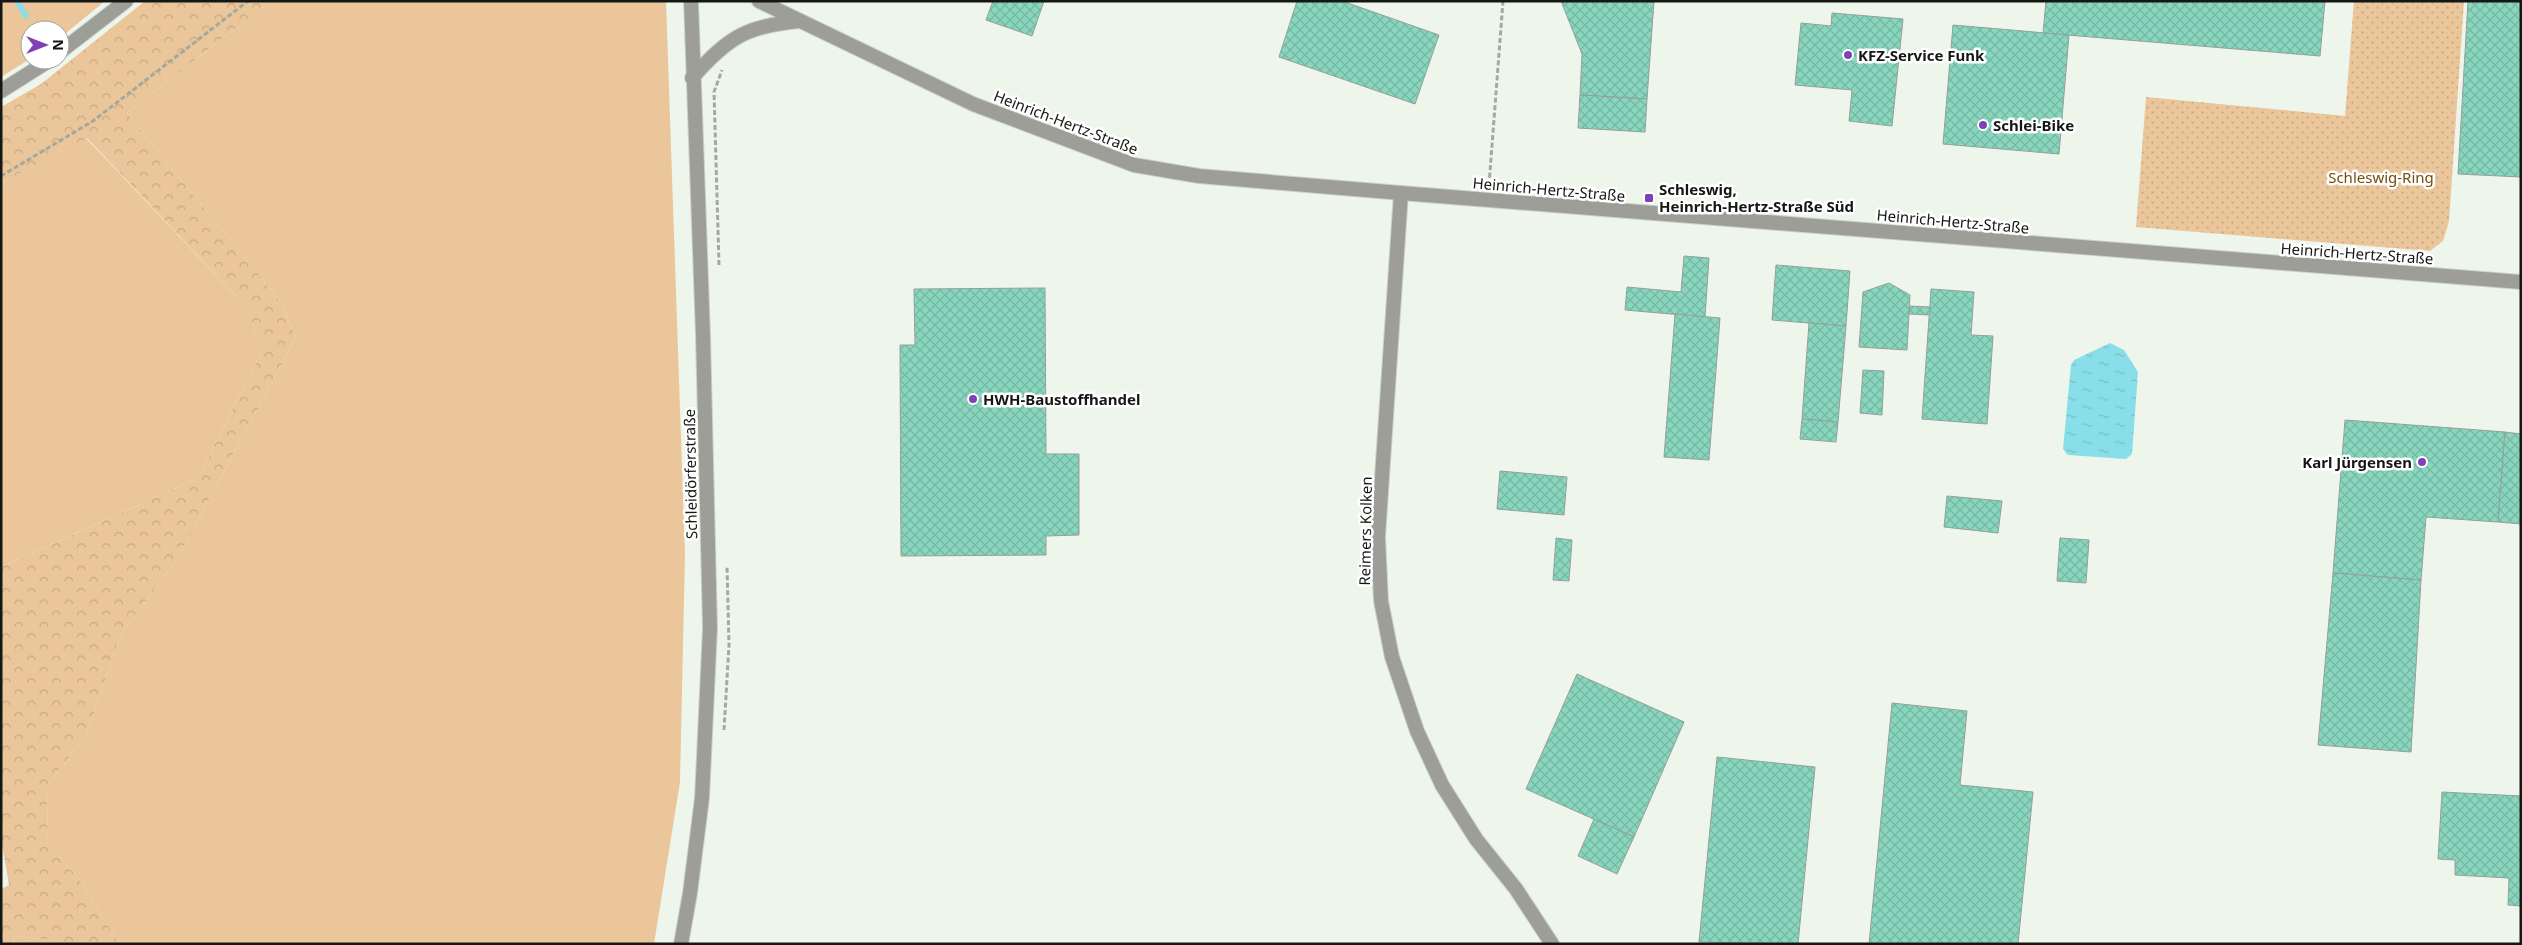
<svg xmlns="http://www.w3.org/2000/svg" width="2522" height="945" font-family="'Noto Sans',sans-serif">
	<style>
		.green { fill: #eac69a }
		.forest { fill: url(#forest-crowns) }
		.park { fill: url(#park-dots) }
		.water { fill: url(#water-ripples) }
		.lines { fill: none; stroke-linecap: round; stroke-linejoin: round }
		.stream { stroke: #89dfe9; stroke-width: 5.5 }
		.building { fill: url(#building-cross-hatch); stroke: #949f9b }
		.minor-casing { stroke: #cbd2c9; stroke-width: 16 }
		.tertiary-casing { stroke: #cbd2c9; stroke-width: 16 }
		.path { stroke: #a3a9a1; stroke-width: 3; stroke-dasharray: 5 2.5; stroke-linecap: butt }
		.minor { stroke: #9e9e99; stroke-width: 14 }
		.tertiary { stroke: #9e9e99; stroke-width: 14 }
		.poi-dot { fill: #8141b6; stroke: #fff; stroke-width: 2 }
		.labels { text-anchor: middle; dominant-baseline: central; stroke-width: 5; stroke-linejoin: round; paint-order: stroke }
		.poi-label { font-size: 15px; font-weight: bold; fill: #151714; stroke: #fff; text-anchor: start }
		.street-label { font-size: 15px; fill: #151714; stroke: #fff }
		.park-label { font-size: 15px; fill: #754c0e; stroke: #fff }
	</style>
	<defs>
		<pattern id="forest-crowns" width="20" height="18" patternUnits="userSpaceOnUse" patternTransform="scale(1.25)"><rect width="20" height="18" fill="#eac69a"/><path d="M2 6a3 3 0 1 1 6 0M12 15a3 3 0 1 1 6 0" fill="none" stroke="#c8a984"/></pattern>
		<pattern id="park-dots" width="8" height="8" patternUnits="userSpaceOnUse" patternTransform="scale(1.25)"><rect width="8" height="8" fill="#eac69a"/><path d="M2 2h.1M6 6h.1" fill="none" stroke="#c8a984" stroke-width="1.8" stroke-linecap="round"/></pattern>
		<pattern id="water-ripples" width="26" height="14" patternUnits="userSpaceOnUse" patternTransform="scale(1.25)"><rect width="26" height="14" fill="#89dfe9"/><path d="M2 4q2-2 4 0t4 0M15 11q2-2 4 0t4 0" fill="none" stroke="#75bfc7"/></pattern>
		<pattern id="building-cross-hatch" width="8" height="8" patternUnits="userSpaceOnUse" patternTransform="scale(1.25)"><rect width="8" height="8" fill="#89d6be"/><path d="M0 0l8 8M0 8l8-8" fill="none" stroke="#75b7a2"/></pattern>
	</defs>
	<rect width="100%" height="100%" fill="#eef6ec"/>
	<g class="green">
		<polygon points="1,1 105,1 60,38 60,30 30,30 30,59 1,77"/>
		<polygon points="271,1 666,1 685,554 680,782 654,944 120,944 77,876 48,845 47,785 86,736 121,634 178,558 296,337 280,301 127,113"/>
		<polygon points="86,138 248,309 262,350 198,478 1,567 1,183"/>
		<polygon points="14,936 53,940 55,944 13,944"/>
	</g>
	<polygon class="forest" points="145,1 271,1 127,113 280,301 296,337 178,558 121,634 86,736 47,785 48,845 77,876 120,944 55,944 53,940 14,936 13,944 1,944 1,889 9,885 1,838 1,567 198,478 262,350 248,309 87,138 1,183 1,107 41,84"/>
	<polygon class="park" points="2354,1 2464,1 2449,221 2443,241 2430,251 2136,227 2146,97 2345,116"/>
	<polygon class="water" points="2110,343 2124,350 2138,372 2132,454 2126,459 2068,455 2063,449 2071,365 2074,360"/>
	<g class="lines">
		<polyline class="stream" points="17,1 26,16"/>
	</g>
	<g class="building">
		<polygon points="993,1 1044,1 1032,36 986,20"/>
		<polygon points="1297,1 1342,1 1439,35 1415,104 1279,57"/>
		<polygon points="1561,1 1654,1 1647,99 1580,95 1582,54"/>
		<polygon points="2046,1 2325,1 2320,56 2043,33"/>
		<polygon points="2468,1 2521,1 2521,177 2458,174"/>
		<polygon points="1832,13 1903,19 1892,126 1849,121 1852,90 1795,85 1801,23 1831,26"/>
		<polygon points="1953,25 2069,35 2059,154 1943,144"/>
		<polygon points="1580,95 1647,99 1645,132 1578,128"/>
		<polygon points="1684,256 1709,258 1705,317 1625,310 1627,287 1681,292"/>
		<polygon points="1776,265 1850,271 1846,326 1772,320"/>
		<polygon points="1889,283 1910,295 1907,350 1859,347 1863,292"/>
		<polygon points="1045,288 1046,454 1079,454 1079,535 1046,536 1046,555 901,556 900,345 915,345 914,289"/>
		<polygon points="1931,289 1974,292 1971,335 1993,336 1987,424 1922,419"/>
		<polygon points="1910,306 1930,307 1930,315 1909,314"/>
		<polygon points="1675,314 1720,318 1709,460 1664,457"/>
		<polygon points="1809,323 1846,326 1838,422 1802,419"/>
		<polygon points="1863,370 1884,371 1882,415 1860,413"/>
		<polygon points="1802,419 1838,422 1836,442 1800,439"/>
		<polygon points="2345,420 2505,432 2498,522 2426,517 2421,580 2333,573"/>
		<polygon points="2505,432 2521,434 2521,524 2498,522"/>
		<polygon points="1500,471 1567,477 1564,515 1497,509"/>
		<polygon points="1947,496 2002,501 1998,533 1944,527"/>
		<polygon points="1556,538 1572,540 1569,581 1553,580"/>
		<polygon points="2060,538 2089,540 2086,583 2057,581"/>
		<polygon points="2333,573 2421,580 2411,752 2318,745"/>
		<polygon points="1577,674 1684,722 1634,837 1526,789"/>
		<polygon points="1892,703 1967,711 1960,785 2033,792 2018,944 1869,944"/>
		<polygon points="1717,757 1815,767 1798,944 1699,942"/>
		<polygon points="2442,792 2521,796 2521,906 2508,905 2509,878 2455,875 2455,860 2438,859"/>
		<polygon points="1594,819 1634,837 1617,874 1578,856"/>
	</g>
	<g class="lines">
		<g class="minor-casing">
			<g id="minor">
				<polyline points="759,1 973,104 1134,165 1199,176 1401,193 2521,282"/>
				<path d="M692,78C727,38 746,26 799,21"/>
				<polyline points="1401,193 1378,537 1381,601 1392,657 1417,731 1442,785 1476,839 1516,889 1552,944"/>
			</g>
		</g>
		<g class="tertiary-casing">
			<g id="tertiary">
				<polyline points="60,52 126,1"/>
				<polyline points="1,91 50,60"/>
				<polyline points="681,944 690,893 702,798 710,628 703,335 691,1"/>
			</g>
		</g>
		<g class="path">
			<polyline points="1,176 93,121 248,1"/>
			<polyline points="1489,185 1503,1"/>
			<polyline points="719,265 714,92 722,70"/>
			<polyline points="724,730 729,645 727,566"/>
		</g>
		<use href="#minor" class="minor"/>
		<use href="#tertiary" class="tertiary"/>
	</g>
	<g class="poi-dot">
		<circle cx="1848" cy="55" r="5"/>
		<circle cx="1983" cy="125" r="5"/>
		<rect x="1644" y="193" width="10" height="10" rx="2.5"/>
		<circle cx="973" cy="399" r="5"/>
		<circle cx="2422" cy="462" r="5"/>
	</g>
	<g class="labels">
		<g class="poi-label">
			<text x="1858" y="55">KFZ-Service Funk</text>
			<text x="1993" y="125">Schlei-Bike</text>
			<text x="1659" y="189">Schleswig,<tspan x="1659" dy="17">Heinrich-Hertz-Straße Süd</tspan></text>
			<text x="983" y="399">HWH-Baustoffhandel</text>
			<text x="2412" y="462" text-anchor="end">Karl Jürgensen</text>
		</g>
		<g class="street-label">
			<text transform="translate(1066 122) rotate(21)">Heinrich-Hertz-Straße</text>
			<text transform="translate(1549 189) rotate(5)">Heinrich-Hertz-Straße</text>
			<text transform="translate(1953 221) rotate(5)">Heinrich-Hertz-Straße</text>
			<text transform="translate(2357 253) rotate(4)">Heinrich-Hertz-Straße</text>
			<text transform="translate(690 474) rotate(-91)">Schleidörferstraße</text>
			<text transform="translate(1365 531) rotate(-89)">Reimers Kolken</text>
		</g>
		<g class="park-label">
			<text x="2381" y="177">Schleswig-Ring</text>
		</g>
	</g>
	<rect width="2522" height="945" fill="none" stroke="#151714" stroke-width="5"/>
	<g transform="translate(45 45) rotate(90)"><circle r="24" fill="#ffffff" stroke="#a1a2a1"/>
	<path d="M0-4L9 19L0 12L-9 19Z" fill="#8141b6"/>
	<text y="-8" font-size="14" font-weight="bold" text-anchor="middle" fill="#151714">N</text>
	</g>
</svg>
